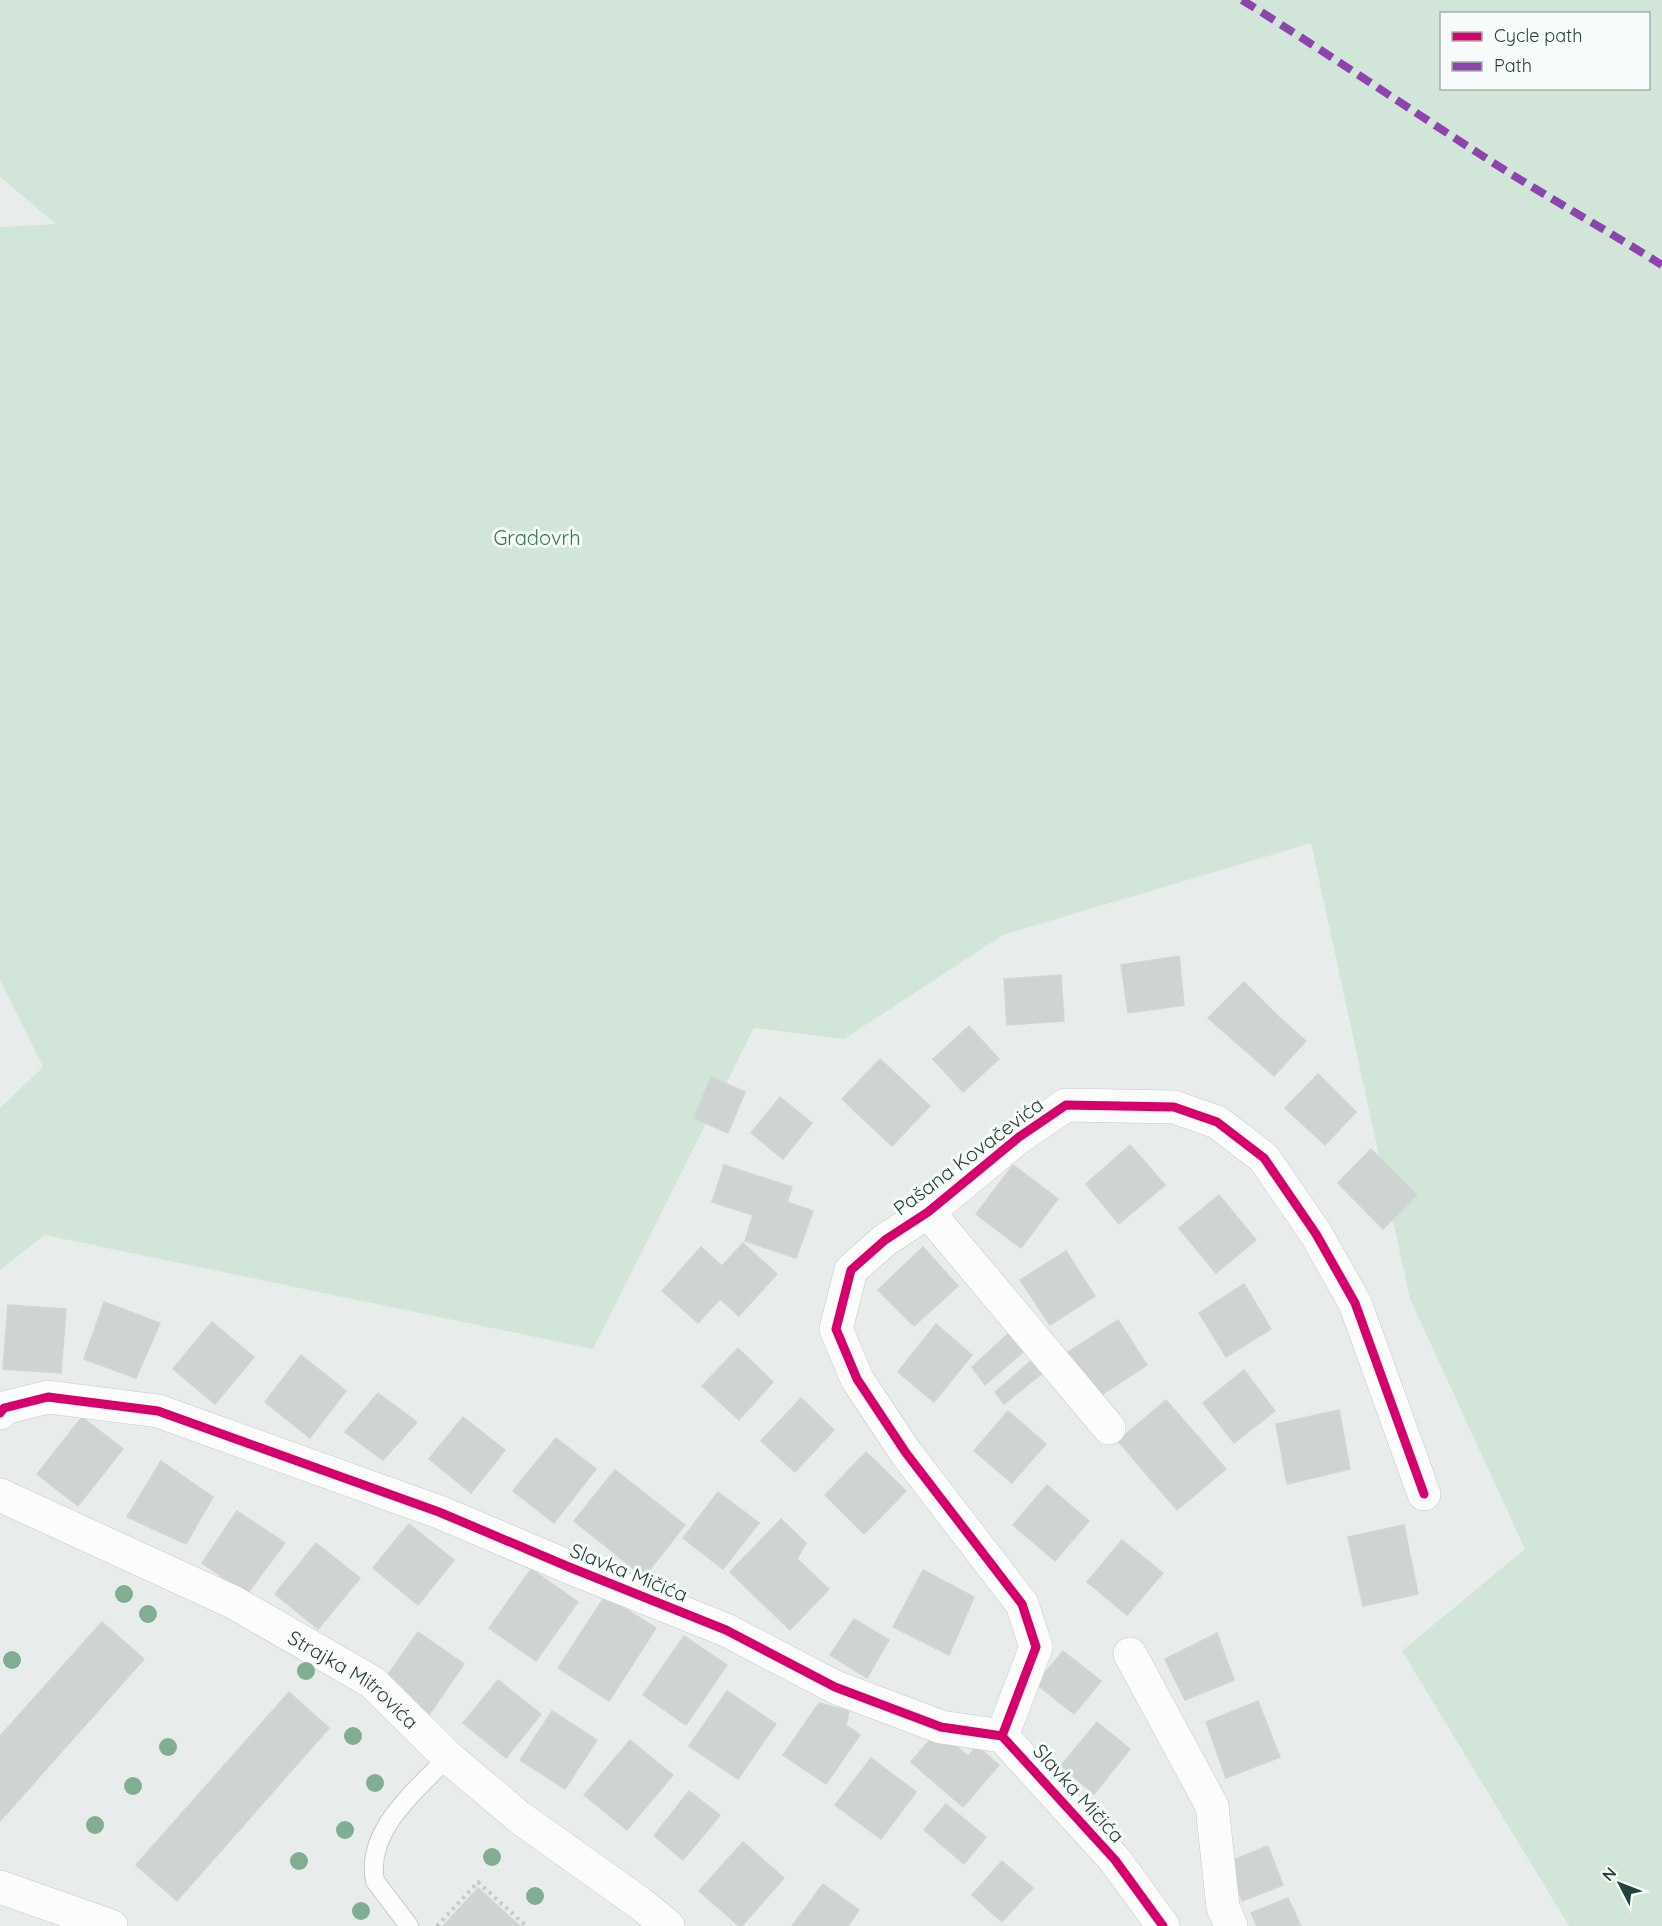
<svg xmlns="http://www.w3.org/2000/svg" width="1662" height="1926" font-family="Quicksand,sans-serif">
	<style>
		.green { fill: #d1e6d8; fill-rule: evenodd }
		.building { fill: #cfd4d2; stroke: #d1d6d4; stroke-width: 1.5 }
		.lines { fill: none; stroke-linecap: round; stroke-linejoin: round }
		.lane-casing { stroke: #c5cac8; stroke-width: 20 }
		.street-casing { stroke: #c5cac8; stroke-width: 34 }
		.secondary-casing { stroke: #c3cbc8; stroke-width: 34 }
		.path { stroke: #c3ccca; stroke-width: 4; stroke-dasharray: 3 4.5; stroke-linecap: butt }
		.lane { stroke: #fcfcfc; stroke-width: 18 }
		.street { stroke: #fcfcfc; stroke-width: 33 }
		.secondary { stroke: #fcfcfc; stroke-width: 33 }
		.quiet { stroke: #8e44ad; stroke-width: 8; stroke-dasharray: 15 8; stroke-linecap: butt }
		.cycleway-casing { stroke: #f7fbf9; stroke-width: 13 }
		.cycleway { stroke: #d6006c; stroke-width: 9 }
		.tree { fill: #81ae93 }
		.labels { text-anchor: middle; dominant-baseline: central; stroke-width: 6; stroke-linejoin: round; paint-order: stroke }
		.park-label { font-size: 20px; fill: #2d7a4b; stroke: #f7fbf9 }
		.street-label { font-size: 20px; fill: #24423a; stroke: #f7fbf9 }
	</style>
	<rect width="100%" height="100%" fill="#e8edeb"/>
	<path class="green" d="M0,0H1662V1926H1569L1402,1651L1525,1549L1410,1299L1311,843L1003,935L844,1039L754,1028L593,1349L45,1235L0,1270V1108L43,1067L0,980V227L56,224L0,177ZM1442,14H1648V88H1442Z"/>
	<g class="building">
		<polygon points="1179,956 1184,1005 1128,1013 1121,965"/>
		<polygon points="1061,975 1064,1021 1007,1025 1004,979"/>
		<polygon points="1244,982 1280,1018 1248,1053 1208,1018"/>
		<polygon points="1280,1018 1306,1041 1274,1076 1248,1053"/>
		<polygon points="969,1026 999,1059 963,1092 933,1059"/>
		<polygon points="880,1059 930,1106 892,1146 842,1099"/>
		<polygon points="1318,1074 1356,1112 1325,1145 1285,1108"/>
		<polygon points="711,1077 745,1092 728,1133 694,1118"/>
		<polygon points="780,1097 812,1123 783,1159 751,1133"/>
		<polygon points="1130,1145 1165,1185 1119,1224 1086,1184"/>
		<polygon points="1371,1149 1417,1195 1383,1229 1338,1183"/>
		<polygon points="724,1165 792,1187 787,1202 813,1211 796,1258 745,1241 753,1215 712,1202"/>
		<polygon points="1013,1165 1058,1199 1021,1248 976,1214"/>
		<polygon points="1219,1195 1256,1240 1216,1273 1179,1228"/>
		<polygon points="743,1243 777,1274 739,1316 720,1299 698,1323 662,1291 701,1247 722,1266"/>
		<polygon points="923,1247 958,1286 914,1326 878,1290"/>
		<polygon points="1066,1251 1095,1296 1050,1325 1020,1280"/>
		<polygon points="1244,1284 1271,1329 1226,1357 1199,1313"/>
		<polygon points="104,1302 160,1323 136,1378 84,1359"/>
		<polygon points="8,1305 66,1309 61,1373 3,1369"/>
		<polygon points="1118,1320 1147,1365 1098,1397 1068,1352"/>
		<polygon points="212,1322 254,1357 215,1404 173,1369"/>
		<polygon points="936,1324 972,1355 934,1402 898,1372"/>
		<polygon points="1009,1333 1023,1352 985,1385 972,1367"/>
		<polygon points="738,1348 773,1382 739,1420 702,1386"/>
		<polygon points="1040,1353 1050,1367 1004,1404 995,1392"/>
		<polygon points="301,1355 346,1391 310,1438 265,1402"/>
		<polygon points="1244,1370 1275,1411 1234,1443 1203,1403"/>
		<polygon points="378,1393 417,1422 383,1460 345,1432"/>
		<polygon points="801,1398 834,1430 795,1472 761,1441"/>
		<polygon points="1166,1400 1226,1469 1177,1510 1118,1441"/>
		<polygon points="1339,1410 1350,1469 1287,1484 1276,1424"/>
		<polygon points="1008,1411 1046,1444 1012,1483 974,1451"/>
		<polygon points="82,1417 123,1449 78,1506 37,1474"/>
		<polygon points="463,1417 505,1450 471,1493 429,1459"/>
		<polygon points="556,1438 596,1469 554,1523 513,1491"/>
		<polygon points="866,1452 906,1491 864,1534 825,1495"/>
		<polygon points="161,1461 213,1497 186,1544 127,1517"/>
		<polygon points="615,1470 685,1525 644,1577 574,1521"/>
		<polygon points="1047,1485 1089,1521 1055,1561 1013,1525"/>
		<polygon points="718,1492 759,1523 723,1569 683,1538"/>
		<polygon points="237,1511 285,1543 247,1594 202,1563"/>
		<polygon points="781,1519 806,1543 797,1559 829,1589 790,1630 730,1572"/>
		<polygon points="409,1524 454,1560 418,1605 373,1568"/>
		<polygon points="1404,1525 1418,1594 1363,1606 1348,1537"/>
		<polygon points="1122,1540 1163,1573 1127,1615 1087,1582"/>
		<polygon points="316,1543 360,1578 318,1629 275,1594"/>
		<polygon points="531,1569 578,1602 536,1661 489,1628"/>
		<polygon points="923,1570 974,1597 949,1655 893,1627"/>
		<polygon points="605,1596 656,1628 609,1701 558,1668"/>
		<polygon points="854,1619 889,1640 867,1678 830,1655"/>
		<polygon points="102,1622 144,1659 0,1821 0,1736"/>
		<polygon points="418,1632 464,1664 429,1715 382,1683"/>
		<polygon points="1217,1633 1234,1680 1185,1700 1165,1659"/>
		<polygon points="684,1636 727,1665 686,1725 643,1695"/>
		<polygon points="1063,1651 1101,1681 1074,1714 1036,1684"/>
		<polygon points="498,1680 541,1714 506,1758 463,1723"/>
		<polygon points="727,1691 776,1724 738,1779 689,1746"/>
		<polygon points="289,1692 329,1728 177,1901 136,1865"/>
		<polygon points="1258,1701 1280,1757 1226,1778 1206,1722"/>
		<polygon points="819,1703 849,1711 846,1725 860,1735 826,1784 783,1755"/>
		<polygon points="552,1711 597,1740 565,1789 520,1760"/>
		<polygon points="1097,1722 1130,1749 1094,1794 1061,1766"/>
		<polygon points="938,1730 968,1756 977,1746 999,1765 963,1807 911,1762"/>
		<polygon points="630,1740 673,1775 627,1830 584,1795"/>
		<polygon points="871,1758 916,1792 881,1839 835,1805"/>
		<polygon points="689,1791 720,1815 683,1860 654,1836"/>
		<polygon points="946,1804 986,1837 964,1864 924,1830"/>
		<polygon points="743,1842 784,1878 742,1926 739,1926 699,1891"/>
		<polygon points="1268,1846 1283,1885 1242,1901 1228,1862"/>
		<polygon points="1002,1861 1033,1888 1002,1922 972,1895"/>
		<polygon points="823,1884 859,1910 848,1926 792,1926"/>
		<polygon points="478,1888 520,1926 443,1926"/>
		<polygon points="1288,1898 1301,1926 1257,1926 1251,1913"/>
	</g>
	<g class="lines">
		<g class="lane-casing">
			<path id="lane" d="M409,1926L375,1881C365,1830 417,1790 448,1757"/>
		</g>
		<g class="street-casing">
			<g id="street">
				<polyline points="928,1212 1109,1428"/>
				<polyline points="0,1413 4,1408 48,1397 158,1411 439,1512 569,1567 726,1630 835,1687 941,1727 1002,1736 1115,1860 1163,1926"/>
				<path id="s1" d="M0,1495L233,1602L372,1682L448,1757L519,1817L641,1904L668,1926"/>
				<polyline points="1130,1654 1212,1806 1223,1907 1231,1926"/>
				<polyline points="1002,1736 1036,1647 1022,1604 906,1453 857,1379 836,1329 851,1270 885,1240 928,1212 1019,1137 1066,1105 1174,1107 1217,1122 1264,1158 1316,1234 1355,1303 1424,1494"/>
			</g>
		</g>
		<g class="secondary-casing">
			<polyline id="secondary" points="0,1887 111,1926"/>
		</g>
		<polyline class="path" points="437,1926 478,1882 526,1926"/>
		<use href="#lane" class="lane"/>
		<use href="#street" class="street"/>
		<use href="#secondary" class="secondary"/>
		<path class="quiet" d="M1242,0C1321,49 1397,101 1475,151C1536,191 1600,226 1662,265"/>
		<g class="cycleway-casing">
			<g id="cycleway">
				<polyline points="0,1413 4,1408 48,1397 158,1411 439,1512 569,1567 726,1630 835,1687 941,1727 1002,1736 1115,1860 1163,1926"/>
				<polyline points="1002,1736 1036,1647 1022,1604 906,1453 857,1379 836,1329 851,1270 885,1240 928,1212 1019,1137 1066,1105 1174,1107 1217,1122 1264,1158 1316,1234 1355,1303 1424,1494"/>
			</g>
		</g>
		<use href="#cycleway" class="cycleway"/>
	</g>
	<g class="tree">
		<circle cx="124" cy="1594" r="9"/>
		<circle cx="148" cy="1614" r="9"/>
		<circle cx="12" cy="1660" r="9"/>
		<circle cx="306" cy="1671" r="9"/>
		<circle cx="353" cy="1736" r="9"/>
		<circle cx="168" cy="1747" r="9"/>
		<circle cx="375" cy="1783" r="9"/>
		<circle cx="133" cy="1786" r="9"/>
		<circle cx="95" cy="1825" r="9"/>
		<circle cx="345" cy="1830" r="9"/>
		<circle cx="492" cy="1857" r="9"/>
		<circle cx="299" cy="1861" r="9"/>
		<circle cx="535" cy="1896" r="9"/>
		<circle cx="361" cy="1911" r="9"/>
	</g>
	<g class="labels">
		<g class="park-label">
			<text x="537" y="537">Gradovrh</text>
		</g>
		<g class="street-label">
			<text transform="translate(968 1156) rotate(-37)">Pašana Kovačevića</text>
			<text transform="translate(629 1572) rotate(22)">Slavka Mičića</text>
			<text stroke="none"><textPath href="#s1" startOffset="400">Strajka Mitrovića</textPath></text>
			<text transform="translate(1079 1793) rotate(48)">Slavka Mičića</text>
		</g>
	</g>
	<rect x="1440" y="12" width="210" height="78" fill="#f7fbf9" stroke="#a3b1ad" stroke-width="1.5"/>
	<rect x="1452" y="32" width="30" height="9" fill="#d6006c" stroke="#a3b1ad" stroke-width="1.5"/>
	<text x="1494" y="42" font-size="18" fill="#24423a">Cycle path</text>
	<rect x="1452" y="62" width="30" height="9" fill="#8e44ad" stroke="#a3b1ad" stroke-width="1.5"/>
	<text x="1494" y="72" font-size="18" fill="#24423a">Path</text>
	<g transform="translate(1620 1884) rotate(312)" stroke="#f7fbf9" stroke-width="4.5" paint-order="stroke">
	<path d="M0-4.5L10 22L0 15L-10 22Z" fill="#24423a"/>
	<text y="-9" font-size="16" font-weight="bold" text-anchor="middle" fill="#24423a">N</text>
	</g>
</svg>
